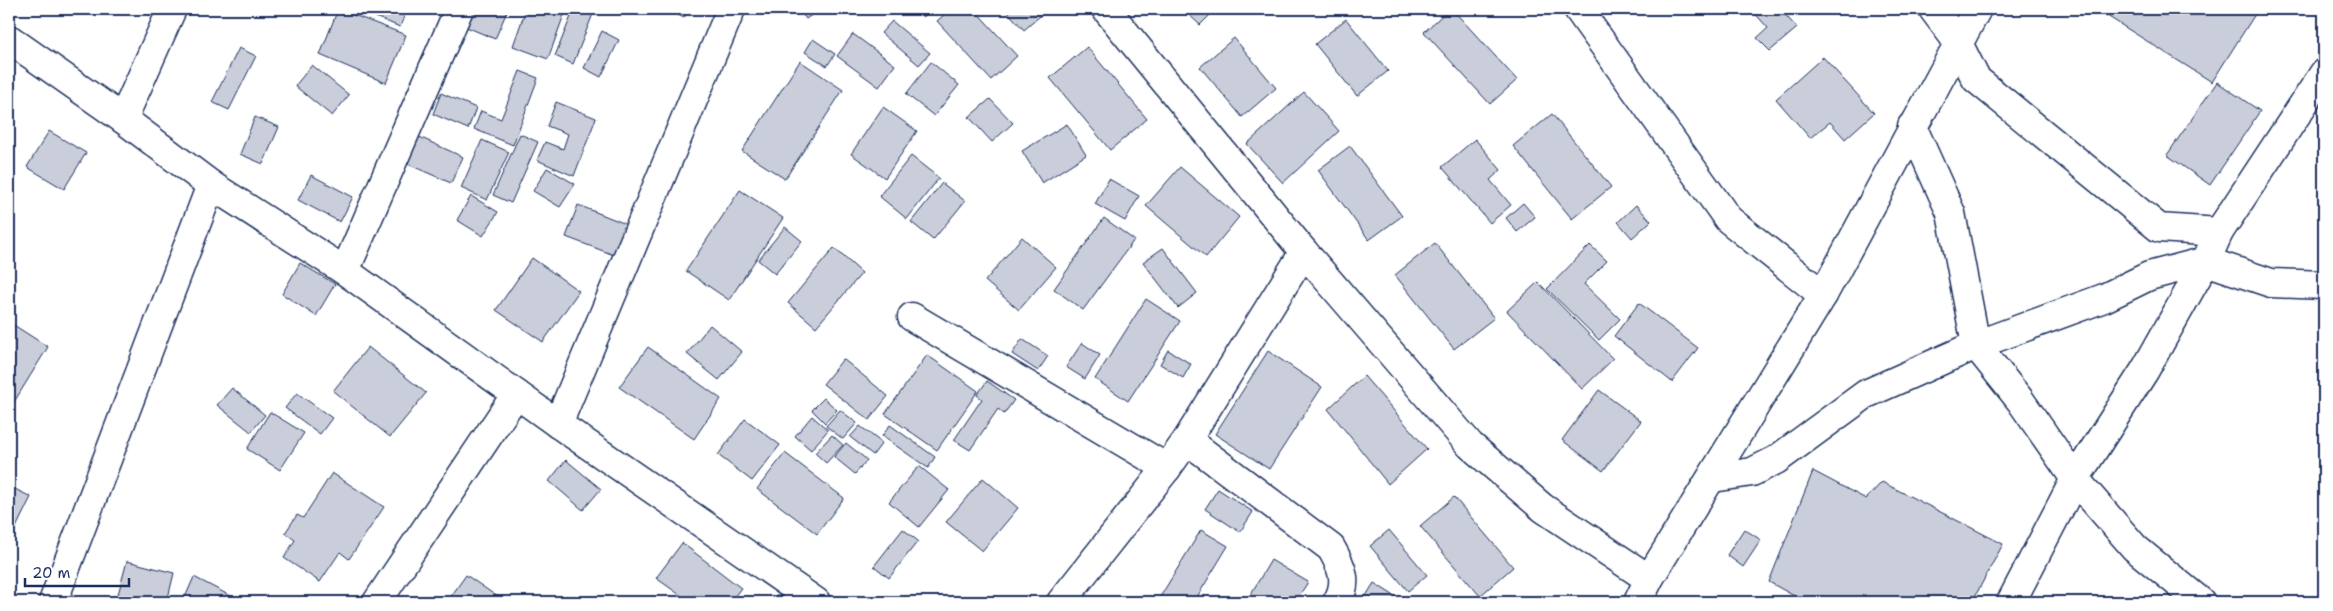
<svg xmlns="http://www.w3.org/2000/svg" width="2333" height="611" font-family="'Shantell Sans',sans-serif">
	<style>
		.building { fill: #caceda; stroke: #1b2f5e }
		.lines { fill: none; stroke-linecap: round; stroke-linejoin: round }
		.minor-casing { stroke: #1b2f5e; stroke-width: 31 }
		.minor { stroke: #fff; stroke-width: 28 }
	</style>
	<rect width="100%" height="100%" fill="#fff"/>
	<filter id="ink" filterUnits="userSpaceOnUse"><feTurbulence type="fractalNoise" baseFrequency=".02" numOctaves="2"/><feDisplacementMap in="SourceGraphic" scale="10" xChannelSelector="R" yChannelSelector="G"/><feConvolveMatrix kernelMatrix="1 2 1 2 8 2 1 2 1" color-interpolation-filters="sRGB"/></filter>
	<g filter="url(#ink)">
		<g class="building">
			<polygon points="338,9 406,35 386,83 320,55"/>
			<polygon points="356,9 398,9 406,12 400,27"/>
			<polygon points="472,9 508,9 495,39 464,26"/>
			<polygon points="526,9 566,9 548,59 513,46"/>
			<polygon points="574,9 595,9 573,64 555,56"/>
			<polygon points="666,9 689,9 684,18"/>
			<polygon points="798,9 820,9 806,19"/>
			<polygon points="917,9 934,9 923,17"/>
			<polygon points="951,9 974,9 1017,56 991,80 937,21"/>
			<polygon points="1005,9 1048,9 1024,30"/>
			<polygon points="1183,9 1216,9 1200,25"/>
			<polygon points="1449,9 1452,9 1517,80 1490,104 1424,32"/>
			<polygon points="1751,9 1780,9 1797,28 1770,51 1757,38 1768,28"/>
			<polygon points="2096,9 2253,9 2257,11 2212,82"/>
			<polygon points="1346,19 1388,71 1357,96 1315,44"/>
			<polygon points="892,21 930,53 919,65 881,33"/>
			<polygon points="602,31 619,40 601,77 584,68"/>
			<polygon points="853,34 895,65 879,87 837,56"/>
			<polygon points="1234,38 1276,88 1242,117 1200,67"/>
			<polygon points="813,39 835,54 827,66 805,52"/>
			<polygon points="1087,47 1147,119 1110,150 1050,78"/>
			<polygon points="239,48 256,56 229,110 212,102"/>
			<polygon points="1823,57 1874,113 1845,139 1830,122 1810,138 1776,99"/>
			<polygon points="800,61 843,90 785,179 742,151"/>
			<polygon points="931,62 959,85 934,116 906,94"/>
			<polygon points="312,65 349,95 332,116 295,86"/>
			<polygon points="520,71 538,78 513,145 474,129 481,111 501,119"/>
			<polygon points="2217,82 2260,111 2210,185 2167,155"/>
			<polygon points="1304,92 1339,131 1283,183 1247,144"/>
			<polygon points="441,93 476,108 468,129 433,114"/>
			<polygon points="990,99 1013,123 992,142 969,117"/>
			<polygon points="556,102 596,118 574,176 537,160 545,142 563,149 568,134 547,126"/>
			<polygon points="883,107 917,131 885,178 851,154"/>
			<polygon points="1552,114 1611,187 1572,219 1513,146"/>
			<polygon points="255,117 279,127 263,164 240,154"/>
			<polygon points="1067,124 1086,155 1042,183 1022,151"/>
			<polygon points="49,131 86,153 64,189 27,167"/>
			<polygon points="520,134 538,142 511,203 493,195"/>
			<polygon points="415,135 463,157 451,183 403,162"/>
			<polygon points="1475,139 1501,170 1490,180 1511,205 1490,223 1442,167"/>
			<polygon points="482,140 509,152 487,200 461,188"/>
			<polygon points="1350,146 1402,216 1369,240 1318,170"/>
			<polygon points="911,156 939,178 907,219 879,196"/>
			<polygon points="1180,167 1239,217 1206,257 1146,206"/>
			<polygon points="547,168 575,184 560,207 533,191"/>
			<polygon points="311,175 353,197 340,222 298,200"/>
			<polygon points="1109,179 1139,196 1125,221 1095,204"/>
			<polygon points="942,183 965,201 933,240 911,222"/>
			<polygon points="740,190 783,218 729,300 686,271"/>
			<polygon points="471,196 498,212 483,236 457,220"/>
			<polygon points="1523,203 1535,217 1517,232 1506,218"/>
			<polygon points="578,205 626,224 614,255 566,237"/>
			<polygon points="1636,205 1651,221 1632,238 1618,222"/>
			<polygon points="1104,218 1134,240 1083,310 1054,289"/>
			<polygon points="785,227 802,241 775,274 758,260"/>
			<polygon points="1022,237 1056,267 1019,310 985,281"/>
			<polygon points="1435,243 1494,318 1454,349 1395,275"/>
			<polygon points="1590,245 1607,261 1584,284 1620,319 1599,340 1547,289"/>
			<polygon points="834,248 862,273 816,327 788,303"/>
			<polygon points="1163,248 1197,293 1178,308 1143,262"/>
			<polygon points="532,258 579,291 543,342 496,310"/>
			<polygon points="300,263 335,284 316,316 282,294"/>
			<polygon points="1538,282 1613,359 1582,389 1507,311"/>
			<polygon points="1146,299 1180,321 1128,401 1095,379"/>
			<polygon points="1639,303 1698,348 1672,382 1614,336"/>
			<polygon points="9,322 48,347 14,402 9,399"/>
			<polygon points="710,325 742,352 719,380 687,354"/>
			<polygon points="1022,339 1048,356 1038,371 1012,354"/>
			<polygon points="1082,343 1100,355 1085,379 1066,367"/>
			<polygon points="368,347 426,393 390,437 333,391"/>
			<polygon points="648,347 721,399 694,439 619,387"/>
			<polygon points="1168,350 1191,364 1183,378 1160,364"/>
			<polygon points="1268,351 1322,387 1269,469 1215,434"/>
			<polygon points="927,355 978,391 937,450 885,414"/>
			<polygon points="843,359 888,396 869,420 823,384"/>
			<polygon points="1364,376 1427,449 1388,484 1328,409"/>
			<polygon points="987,381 1014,400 1004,414 998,409 970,450 954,440 982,399 977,395"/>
			<polygon points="232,388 265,415 251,432 217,405"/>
			<polygon points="1599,390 1641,421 1603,471 1562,440"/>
			<polygon points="297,393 332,418 320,434 285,408"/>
			<polygon points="824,398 837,410 825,423 812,410"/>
			<polygon points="840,410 857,423 843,439 826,426"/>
			<polygon points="270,412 304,433 280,470 247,449"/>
			<polygon points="812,416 828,430 811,450 795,436"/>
			<polygon points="745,419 780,445 752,481 718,455"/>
			<polygon points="890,425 935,457 928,468 882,436"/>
			<polygon points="860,426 882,443 873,455 850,437"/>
			<polygon points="832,435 843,445 826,463 815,453"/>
			<polygon points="846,443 867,460 855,474 834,457"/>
			<polygon points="785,453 844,498 817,534 757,489"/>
			<polygon points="566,460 601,489 583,510 549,481"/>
			<polygon points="919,466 949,490 919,527 889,502"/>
			<polygon points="1813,471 1866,499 1882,482 2003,544 1972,602 1805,602 1769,582"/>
			<polygon points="332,473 384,507 349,559 340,552 320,582 284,558 295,540 285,533 297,515 303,518"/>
			<polygon points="983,478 1018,508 982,551 946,522"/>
			<polygon points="11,487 31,497 9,542 9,490"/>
			<polygon points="1218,489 1253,512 1240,532 1205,509"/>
			<polygon points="1454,497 1513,567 1480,596 1420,526"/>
			<polygon points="903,529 918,541 889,578 874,566"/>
			<polygon points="1744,529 1761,540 1743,567 1727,555"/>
			<polygon points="1201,530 1228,546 1194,602 1157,602"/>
			<polygon points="1389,530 1427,575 1408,591 1370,546"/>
			<polygon points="682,543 741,588 730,602 690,602 656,578"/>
			<polygon points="1271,560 1308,582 1295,602 1246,602"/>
			<polygon points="127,561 174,573 167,602 116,602"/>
			<polygon points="466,575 505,602 447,602"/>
			<polygon points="194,577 242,602 183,602"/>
			<polygon points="1374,583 1404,602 1362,602"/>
		</g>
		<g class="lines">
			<g class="minor-casing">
				<g id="minor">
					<polyline points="1106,9 1304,252 1470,445 1543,508 1649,579"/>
					<polyline points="1578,9 1728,219 1823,295"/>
					<polyline points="1933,9 1957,41 1976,79 2159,228 2219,232 2206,261 2145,370 2075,479 2135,548 2201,602"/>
					<polyline points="9,39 123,119 211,185 345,271 558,424 816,602"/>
					<polyline points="123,119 172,9"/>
					<polyline points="1912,126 1951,213 1976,345 2020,400 2075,479 2011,602"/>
					<polyline points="2219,232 2324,73"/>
					<polyline points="345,271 459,9"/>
					<polyline points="912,317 1167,468"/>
					<polyline points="558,424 731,9"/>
					<path d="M1187,440L1331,548C1342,567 1349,582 1337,602"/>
					<polyline points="1713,478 1752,472 1776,460 1866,394 1976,345 2104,298 2149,276 2206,261 2271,283 2324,285"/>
					<polyline points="53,602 211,185"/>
					<polyline points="377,602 516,394"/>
					<polyline points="1061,602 1167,468 1187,440 1304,252"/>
					<polyline points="1638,602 1649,579 1823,295 1977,9"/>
				</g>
			</g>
			<use href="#minor" class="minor"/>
		</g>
	</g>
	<rect width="2333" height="611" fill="none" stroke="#fff" stroke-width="30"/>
	<rect x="15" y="15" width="2303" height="581" fill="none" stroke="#1b2f5e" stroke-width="2" filter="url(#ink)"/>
	<path d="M25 578v8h104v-8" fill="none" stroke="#1b2f5e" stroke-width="2.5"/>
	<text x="32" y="578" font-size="15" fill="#1b2f5e" stroke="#ffffff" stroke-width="4" paint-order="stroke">20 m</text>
</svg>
